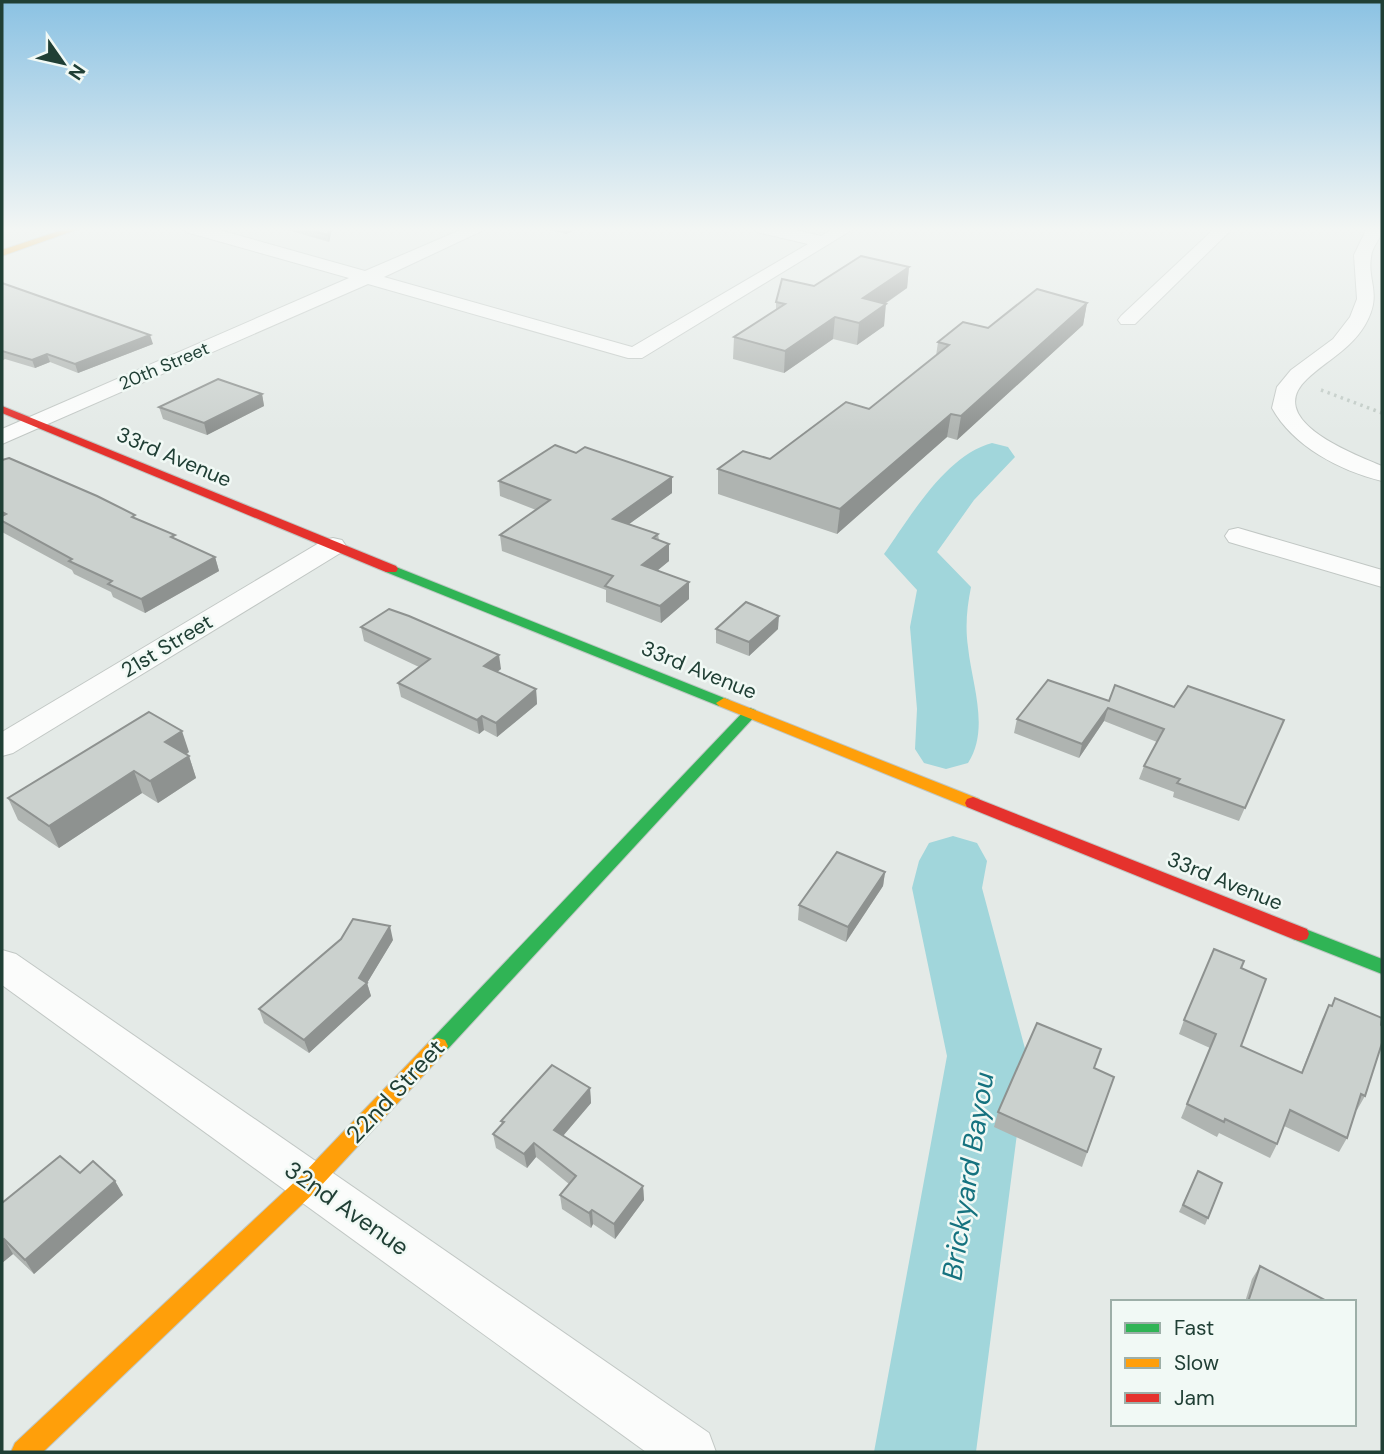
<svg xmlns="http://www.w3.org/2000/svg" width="1384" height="1454" font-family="'DM Sans',sans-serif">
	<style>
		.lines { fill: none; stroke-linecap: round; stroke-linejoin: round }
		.river { fill: #a1d6db; fill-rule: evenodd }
		.street-casing { stroke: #c1c7c4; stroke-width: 2 }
		.fast-casing { stroke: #bfc7c4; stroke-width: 2 }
		.slow-casing { stroke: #bfc7c4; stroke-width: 2 }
		.jam-casing { stroke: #bfc7c4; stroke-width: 2 }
		.path { stroke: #c0cac5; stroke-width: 3.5; stroke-dasharray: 2.5 4.5; stroke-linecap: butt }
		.street { fill: #fbfcfb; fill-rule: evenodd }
		.fast { fill: #30b455; fill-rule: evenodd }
		.slow { fill: #ff9f0a; fill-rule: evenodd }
		.jam { fill: #e5322d; fill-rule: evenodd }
		.wall { fill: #afb4b1 }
		.shaded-wall { fill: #8e9290 }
		.building { fill: #cbd1ce; stroke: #8e9290; stroke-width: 2 }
		.labels { text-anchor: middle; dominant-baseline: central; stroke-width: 5; stroke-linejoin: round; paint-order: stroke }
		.far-street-label { font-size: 18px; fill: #203f35; stroke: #f1f9f5 }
		.street-label { font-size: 21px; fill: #203f35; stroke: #f1f9f5 }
		.near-street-label { font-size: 24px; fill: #203f35; stroke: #f1f9f5 }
		.near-water-label { font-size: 28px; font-style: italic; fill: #15727f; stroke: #f1f9f5 }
	</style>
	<rect width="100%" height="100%" fill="#e4eae7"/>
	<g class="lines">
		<g class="river">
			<path d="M992,443L1008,447L1015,457L974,500L937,552L971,587C967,607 965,626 968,647C972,685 990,729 968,763L946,769L924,763L915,749L917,709L910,627L917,590L884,554C910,517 946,455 992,443Z"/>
			<polygon points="953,836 977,843 987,861 982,888 1027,1056 976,1452 874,1452 947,1056 912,888 919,861 929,843"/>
		</g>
		<g class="street-casing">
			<g id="street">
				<polygon points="184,228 212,228 365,271 465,228 488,228 384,277 632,347 808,244 757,232 755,228 787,228 821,236 834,228 855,228 642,358 628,358 368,284 2,444 2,429 349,278 186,232"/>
				<polygon points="1215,228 1233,228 1135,324 1121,324 1118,320 1121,316"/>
				<path d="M1367,228H1382C1382,237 1375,243 1372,252C1365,281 1384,292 1365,325C1350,350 1327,360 1307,379C1263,420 1353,454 1382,466V481C1340,471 1293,446 1272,408L1277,387L1291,370L1333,339L1350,317L1357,299L1354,255Z"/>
				<polygon points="1238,528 1382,570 1382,587 1229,542 1225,536 1229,530"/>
				<polygon points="333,538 342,540 346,546 342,552 13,753 2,756 2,732 324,540"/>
				<polygon points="2,950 16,954 709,1433 716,1452 646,1452 2,985"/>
			</g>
		</g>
		<g class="fast-casing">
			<g id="fast">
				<polygon points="391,565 729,700 732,703 729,706 719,706 386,572 384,569 386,566"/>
				<polygon points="750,708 755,710 758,713 755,716 445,1052 438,1054 431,1052 428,1046 431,1040 745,710"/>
				<polygon points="1300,927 1382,959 1382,974 1293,939 1291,934 1293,929"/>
			</g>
		</g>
		<g class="slow-casing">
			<g id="slow">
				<polygon points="68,228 81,228 2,256 2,250"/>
				<polygon points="724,698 979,799 981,803 979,807 967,807 719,706 716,703"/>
				<polygon points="438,1038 445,1040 448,1046 445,1052 318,1189 43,1452 11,1452 15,1443 302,1175 431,1040"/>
			</g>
		</g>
		<g class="jam-casing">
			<g id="jam">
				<polygon points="2,406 396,566 398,569 396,572 386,572 2,413"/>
				<polygon points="973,797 1307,929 1309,934 1307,939 1300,941 1293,939 967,807 965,803 967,799"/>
			</g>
		</g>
		<polyline class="path" points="1321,390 1382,413"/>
		<use href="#street" class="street"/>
		<use href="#fast" class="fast"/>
		<use href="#slow" class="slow"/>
		<use href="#jam" class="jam"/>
	</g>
	<g class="wall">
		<polygon points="281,228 332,228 329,242"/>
		<polygon points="541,228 579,228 566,234"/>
		<polygon points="909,267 907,288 885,304 884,326 857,345 833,339 784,373 733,359 734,337 776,310 776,302 814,286"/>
		<polygon points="2,283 153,344 78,373 50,362 35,368 5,359 2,361"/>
		<polygon points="1087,303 1083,325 957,440 947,437 837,534 718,494 718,469 770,459 869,409 936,356 938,342"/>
		<polygon points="262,394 264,406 207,435 163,419 159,407"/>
		<polygon points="576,453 672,477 672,493 629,524 658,534 659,540 669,544 669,561 657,571 689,599 661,623 606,602 606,590 502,551 500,535 536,510 500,496 499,481"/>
		<polygon points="2,460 137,519 176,540 215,557 219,571 145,613 113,597 111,592 74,574 72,570 2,532"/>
		<polygon points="361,627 501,669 497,672 536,689 537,704 497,737 484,730 479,734 401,697 398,683 419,667 364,641"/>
		<polygon points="716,629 778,629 749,656 716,643"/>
		<polygon points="1109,701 1174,707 1284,720 1239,821 1173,797 1174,792 1139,779 1144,766 1157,742 1104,721 1079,758 1014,733 1017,719"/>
		<polygon points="189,752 186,755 189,756 196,778 158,803 142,793 59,848 18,820 8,798"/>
		<polygon points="885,872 883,886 846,942 798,920 799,905"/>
		<polygon points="393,940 367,983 371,996 309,1053 264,1023 259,1009"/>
		<polygon points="1241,968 1241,1046 1301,1073 1322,1019 1329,1005 1332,1006 1335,998 1365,1096 1357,1110 1356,1110 1347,1138 1339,1152 1284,1126 1277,1144 1270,1158 1219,1133 1217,1137 1181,1118 1210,1048 1179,1034 1184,1020"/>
		<polygon points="1094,1068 1114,1077 1082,1167 994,1127 998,1112"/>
		<polygon points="590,1088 591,1103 563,1136 643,1186 644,1200 615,1239 593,1224 591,1228 562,1209 560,1195 569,1184 536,1157 527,1168 496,1148 493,1134 502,1124 501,1121"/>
		<polygon points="1198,1171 1208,1218 1205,1225 1179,1212"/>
		<polygon points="80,1173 115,1181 123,1195 34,1274 13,1254 2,1263 2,1203"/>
		<polygon points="1260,1266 1325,1302 1245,1302 1252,1279"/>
	</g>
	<g class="shaded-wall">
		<polygon points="329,228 332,228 329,242 328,235"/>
		<polygon points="565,228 579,228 566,234"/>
		<polygon points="909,267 907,288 861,320 863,298"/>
		<polygon points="1087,303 1083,325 957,440 961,416"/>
		<polygon points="886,304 884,326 857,345 859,323"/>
		<polygon points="835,317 833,339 784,373 785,351"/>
		<polygon points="150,335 153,344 78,373 75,364"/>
		<polygon points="47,354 50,362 35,368 32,360"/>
		<polygon points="262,394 264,406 207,435 204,423"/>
		<polygon points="951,414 947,437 837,534 840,509"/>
		<polygon points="672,477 672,493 614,535 613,519"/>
		<polygon points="669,544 669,561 643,582 642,565"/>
		<polygon points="215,557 219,571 145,613 141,599"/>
		<polygon points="689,582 689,599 661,623 660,606"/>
		<polygon points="779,616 778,629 749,656 749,642"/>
		<polygon points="499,655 501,669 486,680 484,666"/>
		<polygon points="536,689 537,704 497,737 496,723"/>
		<polygon points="1108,708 1104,721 1079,758 1082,744"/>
		<polygon points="482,716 484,730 479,734 477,720"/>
		<polygon points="182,731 189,752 172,763 165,742"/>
		<polygon points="189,756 196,778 158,803 150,781"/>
		<polygon points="134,771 142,793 59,848 49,826"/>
		<polygon points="885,872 883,886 846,942 848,927"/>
		<polygon points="390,926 393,940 367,983 371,996 309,1053 304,1040 359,978"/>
		<polygon points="590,1088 591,1103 556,1144 554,1130"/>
		<polygon points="534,1143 536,1157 527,1168 524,1154"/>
		<polygon points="115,1181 123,1195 34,1274 25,1260"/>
		<polygon points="643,1186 644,1200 615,1239 614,1224"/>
		<polygon points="592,1210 593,1224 591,1228 589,1213"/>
		<polygon points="4,1239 13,1254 2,1263 2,1241"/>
	</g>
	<g class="building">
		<polygon points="302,228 329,228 328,235"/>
		<polygon points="861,256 909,267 863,298 886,304 859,323 835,317 785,351 734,337 785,304 776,302 782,279 814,286"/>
		<polygon points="2,283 150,335 75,364 47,354 32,360 2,351"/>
		<polygon points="1037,289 1087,303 961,416 951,414 840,509 718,469 743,451 770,459 846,402 869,409 949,345 938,342 963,322 988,328"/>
		<polygon points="218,379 262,394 204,423 159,407"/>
		<polygon points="555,445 576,453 585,447 672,477 613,519 658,534 653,538 669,544 642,565 689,582 660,606 605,586 613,576 500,535 550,500 499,481"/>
		<polygon points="9,458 97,496 135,515 132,517 175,535 171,537 215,557 141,599 108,584 112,581 69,561 72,559 2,521 2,516 6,514 2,512 2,460"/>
		<polygon points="746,602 779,616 749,642 716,629"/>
		<polygon points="389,609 409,616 499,655 484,666 536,689 496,723 482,716 477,720 398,683 430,659 361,627"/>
		<polygon points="1048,680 1109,701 1115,685 1174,707 1188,686 1284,720 1245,808 1177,783 1180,779 1144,766 1164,729 1108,708 1082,744 1017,719"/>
		<polygon points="149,712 182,731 165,742 189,756 150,781 134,771 49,826 8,798"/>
		<polygon points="837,852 885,872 848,927 799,905"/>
		<polygon points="353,919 390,926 359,978 367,983 304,1040 259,1009 341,939"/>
		<polygon points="1214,949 1244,961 1241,968 1266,979 1241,1046 1302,1073 1329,1005 1332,1006 1335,998 1382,1018 1381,1025 1382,1026 1382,1043 1365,1096 1361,1094 1347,1138 1290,1110 1277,1144 1225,1119 1224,1122 1187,1104 1216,1034 1184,1020"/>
		<polygon points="1037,1023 1101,1049 1094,1068 1114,1077 1087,1152 998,1112"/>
		<polygon points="552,1065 590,1088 554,1130 643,1186 614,1224 592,1210 589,1213 560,1195 576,1176 534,1143 524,1154 493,1134 504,1122 501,1121"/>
		<polygon points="60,1156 80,1173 93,1161 115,1181 25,1260 4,1239 2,1241 2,1203"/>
		<polygon points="1198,1171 1222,1183 1208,1218 1183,1205"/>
		<polygon points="1260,1266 1325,1300 1325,1302 1248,1302"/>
	</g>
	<linearGradient id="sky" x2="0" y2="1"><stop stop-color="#8bc2e3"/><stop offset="0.53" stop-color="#f3f6f4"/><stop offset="1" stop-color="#f3f6f4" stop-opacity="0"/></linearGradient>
	<rect width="1384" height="432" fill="url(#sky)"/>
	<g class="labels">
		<g class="far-street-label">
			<text transform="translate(164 366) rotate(-23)">20th Street</text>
		</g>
		<g class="street-label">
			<text transform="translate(174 457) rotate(23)">33rd Avenue</text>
			<text transform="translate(167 646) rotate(-31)">21st Street</text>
			<text transform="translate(699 670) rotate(22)">33rd Avenue</text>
			<text transform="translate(1225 881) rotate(22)">33rd Avenue</text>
		</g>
		<g class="near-street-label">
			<text transform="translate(395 1091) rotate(-47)">22nd Street</text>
			<text transform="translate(347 1208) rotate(35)">32nd Avenue</text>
		</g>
		<g class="near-water-label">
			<text transform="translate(968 1176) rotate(-81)">Brickyard Bayou</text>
		</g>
	</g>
	<rect width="1384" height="1454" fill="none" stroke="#203f35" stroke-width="7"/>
	<rect x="1111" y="1300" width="245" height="126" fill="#f1f9f5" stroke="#9dafa8" stroke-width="2"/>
	<rect x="1125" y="1323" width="35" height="10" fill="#30b455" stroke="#9dafa8" stroke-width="2"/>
	<text x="1174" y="1335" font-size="21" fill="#203f35">Fast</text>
	<rect x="1125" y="1358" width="35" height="10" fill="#ff9f0a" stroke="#9dafa8" stroke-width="2"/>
	<text x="1174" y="1370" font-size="21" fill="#203f35">Slow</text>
	<rect x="1125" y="1393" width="35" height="10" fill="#e5322d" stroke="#9dafa8" stroke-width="2"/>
	<text x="1174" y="1405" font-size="21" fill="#203f35">Jam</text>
	<g transform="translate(63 63) rotate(124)" stroke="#f1f9f5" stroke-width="5" paint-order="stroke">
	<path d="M0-5L12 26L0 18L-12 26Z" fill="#203f35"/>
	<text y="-10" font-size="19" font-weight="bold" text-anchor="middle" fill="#203f35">N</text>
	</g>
</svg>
